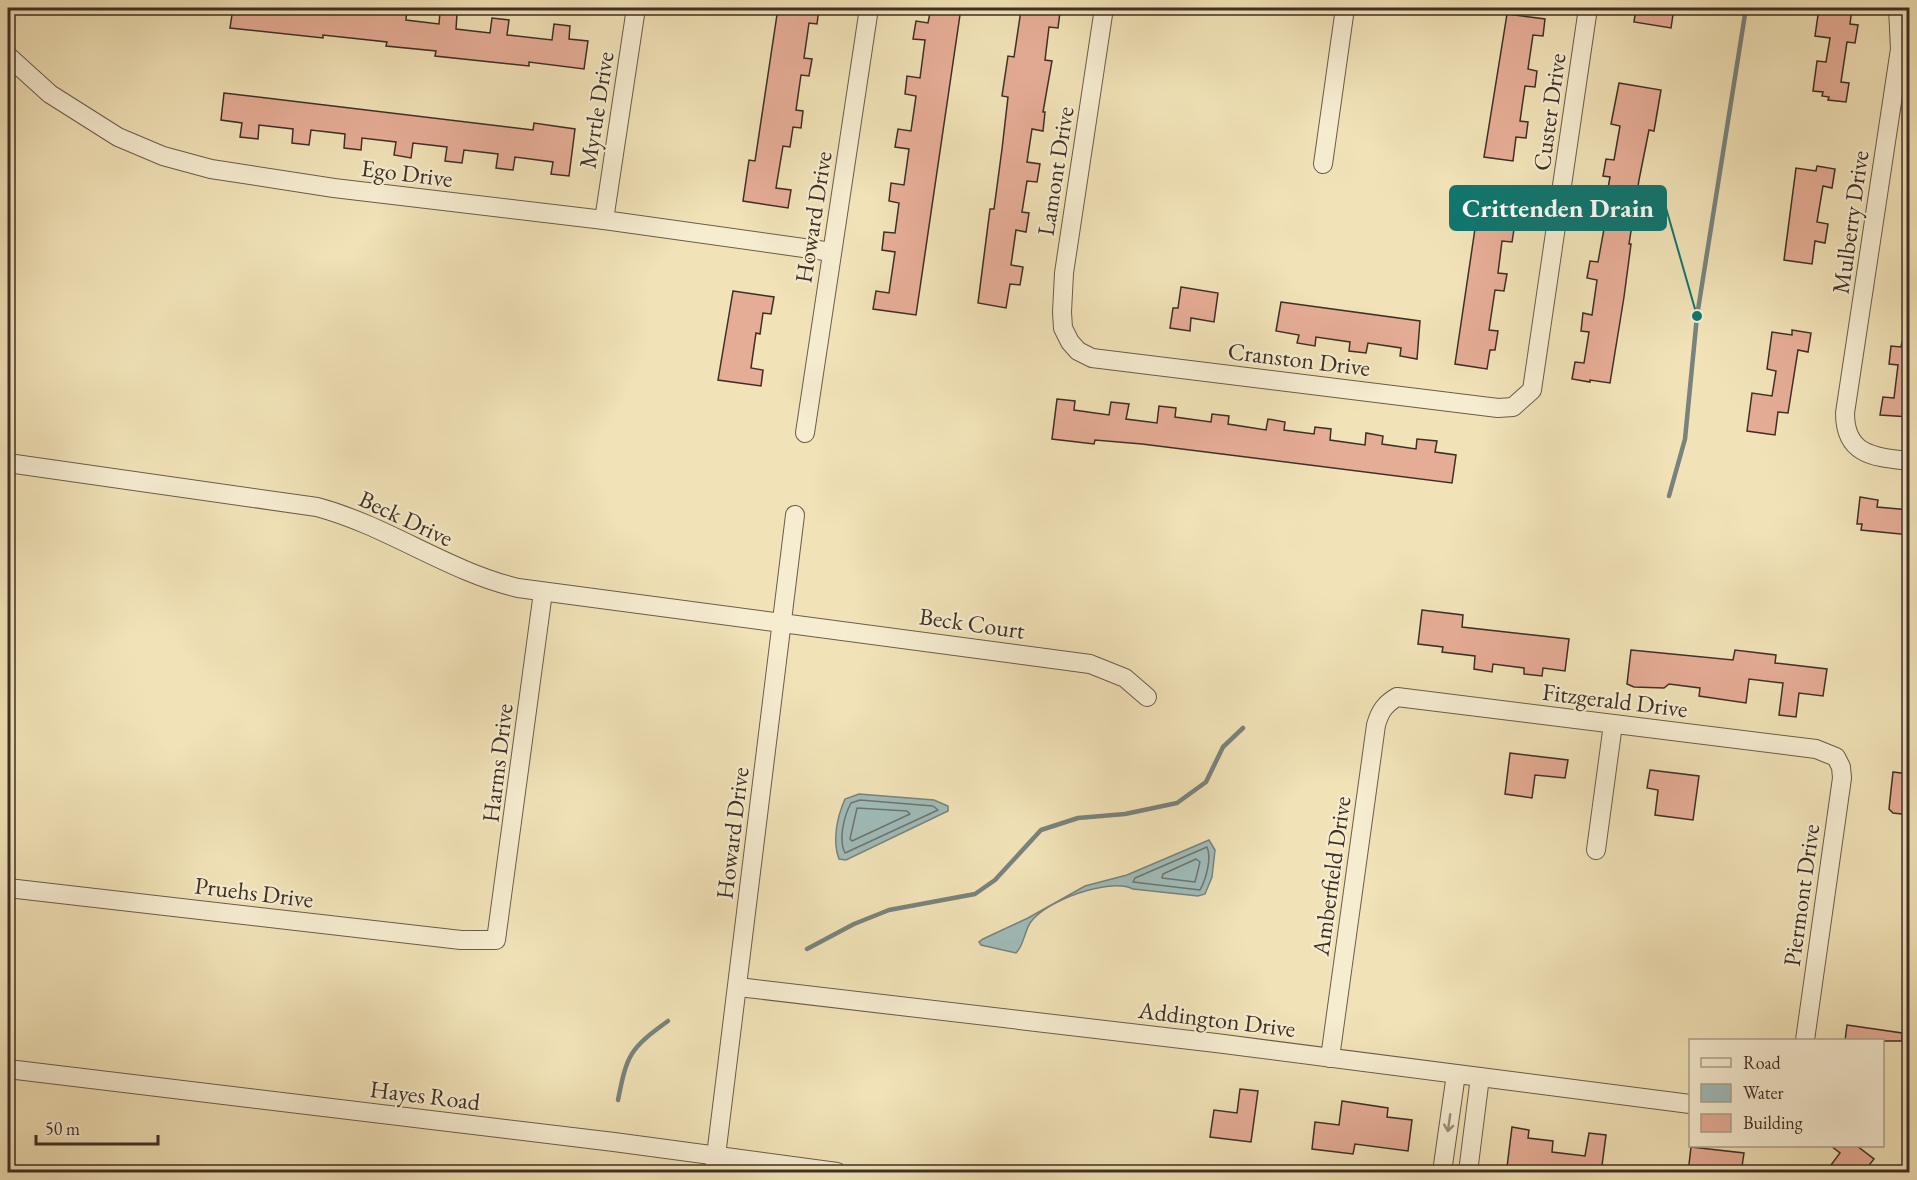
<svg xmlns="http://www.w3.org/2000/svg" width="1917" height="1180" font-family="'EB Garamond',serif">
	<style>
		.water { fill: #9fbbb9; stroke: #78837d; stroke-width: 1.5 }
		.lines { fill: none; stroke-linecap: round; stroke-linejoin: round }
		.shore { stroke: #6e756e; stroke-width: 1.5 }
		.stream { stroke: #78837d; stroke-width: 4.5 }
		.building { fill: #e6ad96; stroke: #3e2f24; stroke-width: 1.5 }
		.minor-casing { stroke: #6b5c49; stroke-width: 20 }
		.minor { stroke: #f6ecd0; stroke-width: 18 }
		.oneway { stroke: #9a8e7a }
		.labels { text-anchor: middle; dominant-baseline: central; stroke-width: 4.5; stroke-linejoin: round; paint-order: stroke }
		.street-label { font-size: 24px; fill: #3e2f24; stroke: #f6ecd0 }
		.leader { fill: none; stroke: #0f766e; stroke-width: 2 }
		.callout-dot { fill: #0f766e; stroke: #f6ecd0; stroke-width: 2 }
		.callout { fill: #0f766e; stroke: #0f766e; stroke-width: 2 }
		.callout-label { font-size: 26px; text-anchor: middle; font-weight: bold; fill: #fff }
	</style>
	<rect width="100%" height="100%" fill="#f1e2b7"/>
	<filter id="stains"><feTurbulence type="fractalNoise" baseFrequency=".00333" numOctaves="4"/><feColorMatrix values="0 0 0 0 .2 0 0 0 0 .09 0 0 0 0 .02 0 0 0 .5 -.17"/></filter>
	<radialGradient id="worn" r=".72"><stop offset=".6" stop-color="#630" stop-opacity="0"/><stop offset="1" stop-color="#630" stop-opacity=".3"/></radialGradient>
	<g class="water">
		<path d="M859,794L934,800L948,806V811L846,860L839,859C832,841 837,817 845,799Z"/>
		<path d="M1209,840L1215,850L1212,877L1205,894L1198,896L1133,889C1109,877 1045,901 1030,923C1024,933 1024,945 1016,953L981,945L979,942L983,939L1028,918L1085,886L1127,875Z"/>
	</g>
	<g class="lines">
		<g class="shore">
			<path d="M860,800L933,806L938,810L845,853C838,840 844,816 851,803Z"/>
			<polygon points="857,808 907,811 910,814 852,841 850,839"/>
			<path d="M1207,847C1212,858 1206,879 1200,890L1133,882L1135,878Z"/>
			<polygon points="1196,859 1200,862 1195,882 1162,878 1163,874"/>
		</g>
		<g class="stream">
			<polyline points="1669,496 1685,439 1697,316 1746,8"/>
			<polyline points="807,949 854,924 889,910 975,894 995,880 1041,830 1078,818 1125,814 1177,803 1206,782 1223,747 1243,728"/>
			<path d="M618,1100C627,1055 629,1049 668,1021"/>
		</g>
	</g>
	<g class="building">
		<polygon points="233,8 298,8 337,12 337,8 354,8 354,10 390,14 391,8 407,8 406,20 439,24 440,12 457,14 456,29 490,33 492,18 509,20 507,35 552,40 554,24 570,26 569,39 588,41 584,69 529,62 529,66 435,56 436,51 386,46 387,42 323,35 323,38 230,28"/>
		<polygon points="778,8 819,8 817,24 809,23 804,58 812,59 809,76 801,75 796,110 803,111 801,128 793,127 790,147 783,146 776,188 791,190 788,208 743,201 749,160 755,161"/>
		<polygon points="931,8 961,8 916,315 873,309 876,291 889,293 895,252 882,250 884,232 895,233 899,203 889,201 891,183 904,185 909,149 895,147 898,129 911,131 916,96 905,94 907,76 920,78 925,40 913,39 916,21 928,23"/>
		<polygon points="1642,8 1674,8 1671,28 1634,22 1636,9"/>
		<polygon points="1819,8 1852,8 1850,24 1858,25 1855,43 1847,42 1841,82 1849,83 1846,102 1828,100 1829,97 1822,96 1823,92 1813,91 1817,61 1826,62 1830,38 1815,36"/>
		<polygon points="1042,9 1060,12 1058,28 1049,27 1045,60 1052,61 1043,112 1045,112 1043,131 1032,129 1027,162 1040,164 1037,182 1027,181 1022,212 1029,213 1026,232 1016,230 1011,265 1023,267 1020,285 1010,284 1006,308 978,303 990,209 994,209 1002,149 1008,97 1002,96 1008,56 1014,57 1021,10 1042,12"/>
		<polygon points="1507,14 1545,19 1543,36 1533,35 1528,69 1537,71 1535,87 1525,86 1520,121 1528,122 1526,138 1516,137 1513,161 1484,157"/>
		<polygon points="1619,83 1661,90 1654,131 1649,130 1639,180 1629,244 1631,244 1624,297 1610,383 1590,380 1590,382 1572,379 1575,362 1584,363 1589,332 1581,331 1583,313 1592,315 1597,280 1587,278 1590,261 1598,262 1604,229 1593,227 1596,210 1604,211 1610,177 1603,176 1606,159 1614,160 1620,126 1611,124"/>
		<polygon points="224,93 533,130 534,123 575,129 569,176 551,174 553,162 515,157 513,170 496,168 498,154 464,150 462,163 445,161 447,147 413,143 411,158 394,155 396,142 362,138 361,150 344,148 345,134 311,130 309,145 292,143 293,129 259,125 258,139 240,137 242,123 221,120"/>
		<polygon points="1817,166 1835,169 1832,188 1823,186 1817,222 1828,224 1825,243 1815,241 1812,264 1784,260 1796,168 1816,171"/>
		<polygon points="1497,220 1515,223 1512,242 1502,241 1498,273 1507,274 1504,291 1495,290 1489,330 1498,331 1495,350 1490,350 1487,369 1455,364 1476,222 1496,225"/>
		<polygon points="1181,287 1218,293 1214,322 1191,318 1190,331 1170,328 1173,308 1178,308"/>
		<polygon points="733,291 774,297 771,314 763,313 760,334 756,333 751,368 763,370 761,386 718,380"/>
		<polygon points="1281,302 1420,321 1417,359 1400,356 1401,348 1368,343 1366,353 1349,351 1350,342 1316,337 1315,346 1297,343 1299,335 1276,331"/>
		<polygon points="1792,330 1811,333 1808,352 1798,350 1788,413 1778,412 1775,435 1747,431 1752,393 1772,396 1776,371 1767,369 1772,332 1792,335"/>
		<polygon points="1902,342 1910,342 1910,417 1880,415 1883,397 1894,398 1898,365 1889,364 1891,346 1901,347"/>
		<polygon points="1057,399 1075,401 1074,410 1109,415 1111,402 1129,404 1126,419 1157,423 1159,406 1176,408 1175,417 1211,422 1212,414 1229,416 1228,424 1266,430 1268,419 1285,422 1284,430 1314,434 1315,427 1331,429 1330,440 1365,445 1366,433 1383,436 1382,444 1416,449 1417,439 1437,441 1435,452 1456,455 1452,483 1142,444 1095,440 1094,444 1052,439"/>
		<polygon points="1860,497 1878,500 1877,507 1910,510 1910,535 1861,530 1862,524 1857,524"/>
		<polygon points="1422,610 1463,615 1462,627 1569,639 1565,671 1543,668 1542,676 1524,674 1524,668 1493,664 1492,672 1474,669 1475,656 1442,652 1443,647 1418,644"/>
		<polygon points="1631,650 1733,660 1735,650 1776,655 1775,663 1827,669 1823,696 1799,693 1796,717 1779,715 1783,683 1749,679 1746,703 1699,696 1700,688 1669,684 1664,688 1634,687 1627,684"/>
		<polygon points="1510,753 1568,760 1565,778 1535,775 1532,798 1505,794"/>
		<polygon points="1650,770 1699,776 1693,820 1655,815 1658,790 1647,788"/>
		<polygon points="1893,772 1910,774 1910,815 1893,813 1889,809"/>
		<polygon points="1847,1025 1902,1033 1902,1041 1845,1041"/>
		<polygon points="1240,1089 1258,1091 1251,1142 1210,1137 1214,1110 1237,1113"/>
		<polygon points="1342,1101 1388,1108 1387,1117 1412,1120 1408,1151 1355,1144 1353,1154 1312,1149 1315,1122 1339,1125"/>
		<polygon points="1512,1127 1529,1130 1528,1138 1553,1141 1552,1152 1585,1156 1589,1133 1606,1135 1601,1173 1550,1173 1507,1167"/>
		<polygon points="1831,1146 1857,1146 1874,1159 1863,1173 1825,1173 1840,1153"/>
		<polygon points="1691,1147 1744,1153 1741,1173 1688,1173"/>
	</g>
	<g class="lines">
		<g class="minor-casing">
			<g id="minor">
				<polyline points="1104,8 1064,273 1062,312 1063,328 1070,342 1078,351 1092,358 1498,408 1513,407 1532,390 1588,8"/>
				<path d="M1898,8L1900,49L1845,413C1845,456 1875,457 1910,461"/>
				<polyline points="8,56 50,94 118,137 163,156 211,169 334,188 604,220 832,252"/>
				<polyline points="1323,164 1345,8"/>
				<polyline points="604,220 636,8"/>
				<polyline points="805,433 869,8"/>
				<path d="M8,463L317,507C388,526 447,571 518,588L1090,664L1125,678L1147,697"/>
				<polyline points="1596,850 1613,724"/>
				<polyline points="8,888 461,940 496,940 543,592"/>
				<polyline points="738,987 1216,1043 1690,1104"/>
				<path d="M1330,1058L1376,725C1380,711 1385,704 1397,697L1816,749L1836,757L1841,767L1842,778L1805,1040"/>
				<polyline points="8,1069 614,1142 837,1172"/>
				<polyline points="714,1172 795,515"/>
				<polyline points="1442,1172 1456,1074"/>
				<polyline points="1468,1172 1480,1077"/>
			</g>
		</g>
		<use href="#minor" class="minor"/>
	</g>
	<defs><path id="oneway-shaft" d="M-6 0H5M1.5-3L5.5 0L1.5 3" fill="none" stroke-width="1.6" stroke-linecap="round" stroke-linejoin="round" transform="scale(1.5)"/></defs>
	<use class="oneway" href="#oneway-shaft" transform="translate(1449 1123) rotate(98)"/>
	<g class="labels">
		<g class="street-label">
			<text transform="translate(596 110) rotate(-81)">Myrtle Drive</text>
			<text transform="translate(1549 112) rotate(-82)">Custer Drive</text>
			<text transform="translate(1055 171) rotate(-81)">Lamont Drive</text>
			<text transform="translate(407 173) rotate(7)">Ego Drive</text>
			<text transform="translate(813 217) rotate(-81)">Howard Drive</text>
			<text transform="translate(1850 222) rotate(-82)">Mulberry Drive</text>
			<text transform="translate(1299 359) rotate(7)">Cranston Drive</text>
			<text transform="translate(406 518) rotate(25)">Beck Drive</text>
			<text transform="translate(972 623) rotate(8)">Beck Court</text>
			<text transform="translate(1615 700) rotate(7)">Fitzgerald Drive</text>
			<text transform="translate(497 763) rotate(-83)">Harms Drive</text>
			<text transform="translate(732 833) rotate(-83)">Howard Drive</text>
			<text transform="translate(1331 876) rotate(-82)">Amberfield Drive</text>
			<text transform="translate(254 892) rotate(7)">Pruehs Drive</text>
			<text transform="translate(1801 895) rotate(-82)">Piermont Drive</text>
			<text transform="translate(1217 1019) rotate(7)">Addington Drive</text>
			<text transform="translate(425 1095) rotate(7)">Hayes Road</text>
		</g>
	</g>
	<path class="leader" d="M1697 316L1666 208"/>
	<circle class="callout-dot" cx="1697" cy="316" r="6"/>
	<rect class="callout" x="1450" y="186" width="216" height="44" rx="6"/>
	<g class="callout-label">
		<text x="1558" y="217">Crittenden Drain</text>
	</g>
	<rect width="1917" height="1180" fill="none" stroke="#f1e2b7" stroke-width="30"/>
	<rect x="9" y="9" width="1899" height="1162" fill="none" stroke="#3e2f24" stroke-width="3"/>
	<rect x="15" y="15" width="1887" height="1150" fill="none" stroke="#3e2f24" stroke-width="1.5"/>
	<rect x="1689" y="1039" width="195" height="108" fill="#f6ecd0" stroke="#aca08b" stroke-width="1.5"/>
	<rect x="1701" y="1058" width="30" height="9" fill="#f6ecd0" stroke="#aca08b" stroke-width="1.5"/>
	<text x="1743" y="1069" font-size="18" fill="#3e2f24">Road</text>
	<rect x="1701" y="1084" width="30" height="18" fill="#9fbbb9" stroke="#aca08b" stroke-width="1.5"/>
	<text x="1743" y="1099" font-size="18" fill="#3e2f24">Water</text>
	<rect x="1701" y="1114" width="30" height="18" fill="#e6ad96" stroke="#aca08b" stroke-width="1.5"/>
	<text x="1743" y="1129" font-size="18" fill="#3e2f24">Building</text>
	<path d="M36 1135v9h122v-9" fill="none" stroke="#3e2f24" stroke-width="3"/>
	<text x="45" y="1135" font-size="18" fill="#3e2f24" stroke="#f6ecd0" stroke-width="4.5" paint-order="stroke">50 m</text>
	<rect width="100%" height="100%" filter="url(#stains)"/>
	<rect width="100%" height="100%" fill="url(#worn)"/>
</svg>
